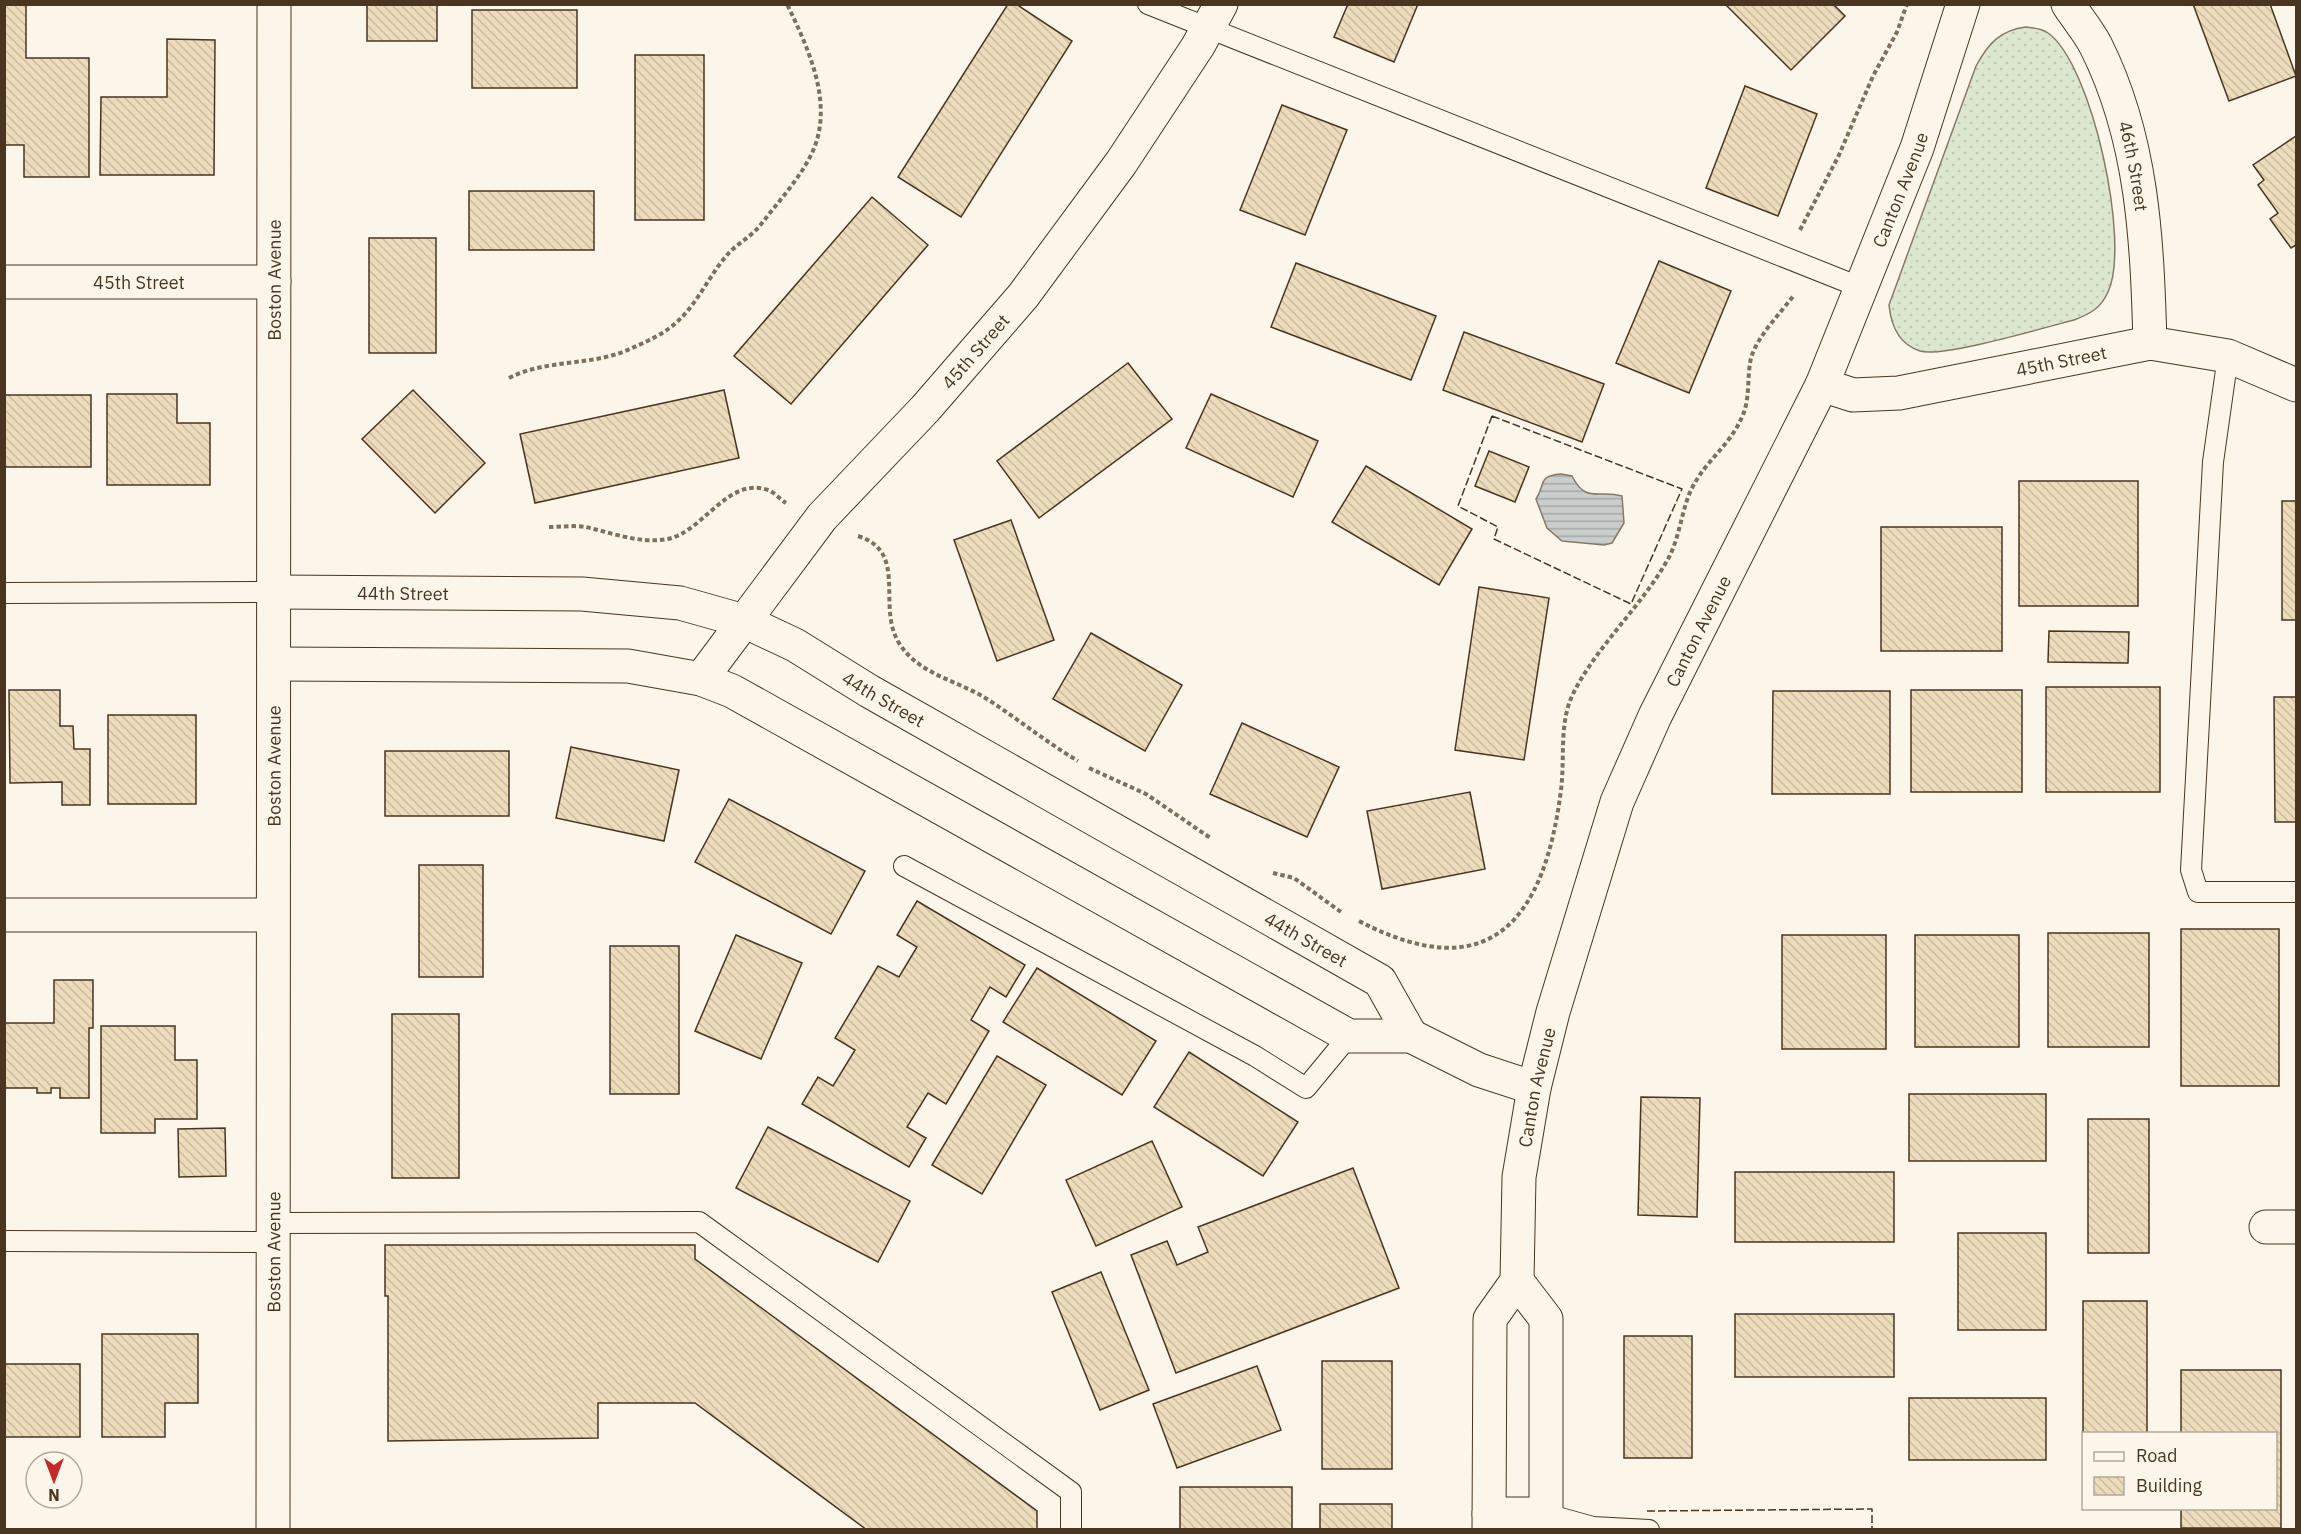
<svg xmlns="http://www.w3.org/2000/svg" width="2301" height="1534" font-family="'IBM Plex Sans',sans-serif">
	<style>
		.grass { fill: url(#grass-dots); stroke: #887966; stroke-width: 1.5 }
		.water { fill: url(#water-rules); stroke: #887966; stroke-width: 1.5 }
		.building { fill: url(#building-back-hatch); stroke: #4a3520; stroke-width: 1.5 }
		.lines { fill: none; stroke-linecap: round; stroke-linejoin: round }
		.service-casing { stroke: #4a3520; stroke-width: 22 }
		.minor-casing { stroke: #4a3520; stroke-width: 35 }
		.tertiary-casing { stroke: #4a3520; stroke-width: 35 }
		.path { stroke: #7f6f5c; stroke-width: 4; stroke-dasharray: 4.5 3; stroke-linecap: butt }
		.service { stroke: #fbf6e9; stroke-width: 20 }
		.minor { stroke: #fbf6e9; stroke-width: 33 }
		.tertiary { stroke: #fbf6e9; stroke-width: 33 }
		.fence { stroke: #4a3520; stroke-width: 1.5; stroke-dasharray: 8 3; stroke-linecap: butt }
		.labels { text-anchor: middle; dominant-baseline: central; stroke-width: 4.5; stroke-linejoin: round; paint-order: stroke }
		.street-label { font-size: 18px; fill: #4a3520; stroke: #fbf6e9 }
	</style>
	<defs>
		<pattern id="grass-dots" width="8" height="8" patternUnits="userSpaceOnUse" patternTransform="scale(1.5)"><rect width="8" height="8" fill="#dce7d0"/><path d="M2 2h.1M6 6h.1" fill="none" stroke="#bec7b2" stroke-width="1.8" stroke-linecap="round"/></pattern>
		<pattern id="water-rules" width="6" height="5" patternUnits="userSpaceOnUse" patternTransform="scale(1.5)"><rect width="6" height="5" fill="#c9cecd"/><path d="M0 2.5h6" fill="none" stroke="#a5a8a6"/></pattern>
		<pattern id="building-back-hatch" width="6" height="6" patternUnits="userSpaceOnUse" patternTransform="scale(1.5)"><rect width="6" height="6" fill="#ecdcbc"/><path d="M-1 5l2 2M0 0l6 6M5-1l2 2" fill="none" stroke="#ccbda1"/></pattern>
	</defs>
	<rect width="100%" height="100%" fill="#fbf6e9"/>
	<path class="grass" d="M2026,27C2034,28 2041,28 2048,33C2092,64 2131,244 2108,292C2101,308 2090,314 2074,320C2046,327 1942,358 1920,351C1898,344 1891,325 1889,305L1976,66C1988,44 2000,30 2026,27Z"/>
	<path class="water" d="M1561,474L1572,476C1586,504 1598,489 1622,496L1624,523L1612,543L1604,545L1562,541L1547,528L1536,499C1546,484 1537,476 1561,474Z"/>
	<g class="building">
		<polygon points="4,4 26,4 26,58 89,58 89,177 24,177 24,145 4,145"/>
		<rect x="367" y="4" width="70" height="37"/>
		<polygon points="1008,4 1016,4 1072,41 961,217 898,177"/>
		<polygon points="1348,4 1418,4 1394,62 1334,37"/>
		<polygon points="1725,4 1833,4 1845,16 1791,70"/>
		<polygon points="2193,4 2270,4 2296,76 2229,101"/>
		<rect x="472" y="10" width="105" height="78"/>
		<polygon points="167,39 215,40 214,175 100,175 101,97 167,97"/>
		<rect x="635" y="55" width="69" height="165"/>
		<polygon points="1745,86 1817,114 1778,216 1706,188"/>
		<polygon points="1282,105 1347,130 1305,235 1240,210"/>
		<polygon points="2296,136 2296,245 2291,248 2270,219 2278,213 2258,185 2264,180 2253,165"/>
		<rect x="469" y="191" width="125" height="59"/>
		<polygon points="872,197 928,245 791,404 734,356"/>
		<rect x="369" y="238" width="67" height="115"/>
		<polygon points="1659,261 1731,291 1689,393 1616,363"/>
		<polygon points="1296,263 1436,316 1411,380 1271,327"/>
		<polygon points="1464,332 1604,384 1582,442 1443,390"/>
		<polygon points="1128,363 1172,419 1039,518 997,461"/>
		<polygon points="413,390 485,463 435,513 362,439"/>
		<polygon points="724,390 739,458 535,503 520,434"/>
		<polygon points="107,394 177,394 177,423 210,423 210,485 107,485"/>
		<polygon points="1211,394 1318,441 1293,497 1186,448"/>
		<rect x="4" y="395" width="87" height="72"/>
		<polygon points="1489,451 1529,467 1515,502 1475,486"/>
		<polygon points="1366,466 1472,529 1439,585 1332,522"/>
		<rect x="2019" y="481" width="119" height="125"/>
		<rect x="2282" y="501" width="14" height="119"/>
		<polygon points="1011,520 1054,640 997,661 954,540"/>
		<rect x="1881" y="527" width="121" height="124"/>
		<polygon points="1479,587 1549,598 1524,760 1455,750"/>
		<polygon points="2049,631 2129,632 2128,663 2048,662"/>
		<polygon points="1091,633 1182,685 1145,751 1053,699"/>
		<rect x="2046" y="687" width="114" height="105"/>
		<polygon points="9,690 60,690 60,726 73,726 74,749 90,749 90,805 62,805 62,782 10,783"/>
		<rect x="1911" y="690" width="111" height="102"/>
		<polygon points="1773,691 1890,691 1890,794 1772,794"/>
		<polygon points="2274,697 2296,697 2296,822 2275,822"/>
		<rect x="108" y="715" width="88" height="89"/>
		<polygon points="1242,723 1339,767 1307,837 1210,794"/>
		<polygon points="571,747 679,770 664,841 556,818"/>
		<rect x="385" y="751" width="124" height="65"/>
		<polygon points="1470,792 1485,869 1382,889 1367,811"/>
		<polygon points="729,799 865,871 831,934 695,862"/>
		<rect x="419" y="865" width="64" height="112"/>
		<polygon points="917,901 1025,965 1006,997 990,987 971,1020 989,1031 946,1104 928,1093 907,1127 926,1138 909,1167 802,1104 818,1077 833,1086 855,1050 835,1038 878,966 899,977 917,947 897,935"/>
		<rect x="2181" y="929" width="98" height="157"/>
		<rect x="2048" y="933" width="101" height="114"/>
		<polygon points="736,935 802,963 761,1059 695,1031"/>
		<rect x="1782" y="935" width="104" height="114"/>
		<rect x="1915" y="935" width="104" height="112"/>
		<rect x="610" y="946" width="69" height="148"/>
		<polygon points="1037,968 1156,1041 1122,1095 1003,1022"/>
		<polygon points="54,980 93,980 93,1028 89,1028 89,1098 60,1098 60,1088 51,1088 51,1093 37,1093 37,1088 4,1088 4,1023 54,1023"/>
		<rect x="392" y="1014" width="67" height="164"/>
		<polygon points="101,1026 175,1026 175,1060 197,1060 197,1119 155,1119 155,1133 101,1133"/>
		<polygon points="1189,1052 1298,1122 1263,1176 1154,1107"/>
		<polygon points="997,1056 1046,1085 982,1194 932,1165"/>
		<rect x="1909" y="1094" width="137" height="67"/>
		<polygon points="1641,1097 1700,1098 1697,1217 1638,1215"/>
		<rect x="2088" y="1119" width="61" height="134"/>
		<polygon points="768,1127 910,1201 878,1262 736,1188"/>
		<polygon points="225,1128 226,1176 179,1177 178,1129"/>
		<polygon points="1152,1141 1182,1207 1096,1246 1066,1180"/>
		<polygon points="1353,1168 1399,1288 1176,1373 1131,1255 1167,1241 1177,1265 1208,1252 1198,1227"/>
		<rect x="1735" y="1172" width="159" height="70"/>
		<rect x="1958" y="1233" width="88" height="97"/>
		<polygon points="385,1245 695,1245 695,1259 1037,1511 1037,1530 867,1530 695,1403 598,1403 598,1438 388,1441 388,1296 385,1296"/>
		<polygon points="1101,1272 1149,1390 1100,1410 1052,1292"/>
		<polygon points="2083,1301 2147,1301 2147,1434 2084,1434 2083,1437"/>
		<rect x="1735" y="1314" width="159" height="63"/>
		<polygon points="102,1334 198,1334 198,1403 165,1403 165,1437 102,1437"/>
		<rect x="1624" y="1336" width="68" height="122"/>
		<rect x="1322" y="1361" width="70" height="108"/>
		<rect x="4" y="1364" width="76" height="73"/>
		<polygon points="1257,1366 1281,1430 1177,1468 1153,1404"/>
		<polygon points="2181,1370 2281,1370 2281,1528 2181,1528 2181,1508 2276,1508 2276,1434 2181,1434"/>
		<rect x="1909" y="1398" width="137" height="62"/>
		<rect x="1180" y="1487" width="112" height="43"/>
		<rect x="1320" y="1504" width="72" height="26"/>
	</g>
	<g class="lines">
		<g class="service-casing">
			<g id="service">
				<polyline points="1148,4 1862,288"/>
				<polyline points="2228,356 2213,462 2191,870 2198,892 2296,892"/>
				<polyline points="4,593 274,592"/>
				<polyline points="904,866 1255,1056 1306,1088 1349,1036"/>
				<polyline points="273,1223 699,1222 1071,1492 1071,1530"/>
				<polyline points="4,1241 273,1242"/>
				<polyline points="1546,1514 1593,1527 1649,1530"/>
			</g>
		</g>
		<g class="minor-casing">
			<g id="minor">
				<path id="s1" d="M2068,4C2077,18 2089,32 2096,46C2143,140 2147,240 2150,343"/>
				<path id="s2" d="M4,282H274"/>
				<path id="s3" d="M1822,385L1853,395L1899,393L2150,343L2228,356L2296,385"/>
				<path id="s4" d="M274,592L582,594L680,603L744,621L795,645L869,691L1380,981L1411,1036"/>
				<polyline points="274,664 628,666 701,679 732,691 1349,1036 1411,1036 1479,1070 1534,1088"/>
				<path id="s5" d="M701,679L822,517L925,409L1023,296L1121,163L1198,46L1221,4"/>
				<polyline points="4,915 273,915"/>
				<polyline points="2266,1227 2296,1227"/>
				<polyline points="1517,1281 1546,1319 1546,1530"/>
				<polyline points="1489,1514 1546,1514"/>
				<path id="s6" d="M1489,1530L1490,1319L1517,1281L1519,1177L1534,1088L1553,1012L1617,802L1655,716L1822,385L1917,148L1963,4"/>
			</g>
		</g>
		<g class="tertiary-casing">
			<g id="tertiary">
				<path id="s7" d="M273,1530L274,4"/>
			</g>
		</g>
		<g class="path">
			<polyline points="1800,230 1839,155 1873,76 1897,32 1907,4"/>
			<path d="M509,378C548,358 593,367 632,348C648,341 666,333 679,320C699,301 710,274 728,254C737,244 750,237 759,227C777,203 799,180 812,153C835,104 808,48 787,4"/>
			<path d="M549,527C560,527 574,525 586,527C612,533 640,544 668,539C704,531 728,476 768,490C774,492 780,499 786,503"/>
			<path d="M858,536C909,552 876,606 899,643C919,675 957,680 987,699C1018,719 1046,742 1078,761"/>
			<polyline points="1089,768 1146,794 1212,839"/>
			<polyline points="1273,873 1294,878 1341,912"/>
			<path d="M1359,921C1491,990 1545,918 1561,790C1565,759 1559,725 1572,696C1594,649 1642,606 1668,559C1680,537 1681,512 1691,490C1706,459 1732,445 1744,412C1750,395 1747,375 1751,358C1758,335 1780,314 1794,295"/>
		</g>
		<use href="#service" class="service"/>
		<use href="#minor" class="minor"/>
		<use href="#tertiary" class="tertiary"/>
		<g class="fence">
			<polygon points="1492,416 1682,489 1631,604 1494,539 1498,527 1458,506"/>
			<polyline points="1647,1511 1872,1509 1872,1530"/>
		</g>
	</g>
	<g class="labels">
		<g class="street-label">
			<text stroke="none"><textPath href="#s1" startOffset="177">46th Street</textPath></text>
			<text stroke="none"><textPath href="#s6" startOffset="1425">Canton Avenue</textPath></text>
			<text stroke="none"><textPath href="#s7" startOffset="1250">Boston Avenue</textPath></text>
			<text stroke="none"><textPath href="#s2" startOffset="135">45th Street</textPath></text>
			<text stroke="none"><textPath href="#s5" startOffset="428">45th Street</textPath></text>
			<text stroke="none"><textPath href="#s3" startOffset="244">45th Street</textPath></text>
			<text stroke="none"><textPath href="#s4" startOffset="129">44th Street</textPath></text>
			<text stroke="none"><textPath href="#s6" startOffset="939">Canton Avenue</textPath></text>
			<text stroke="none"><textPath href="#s4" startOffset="633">44th Street</textPath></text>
			<text stroke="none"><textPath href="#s7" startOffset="764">Boston Avenue</textPath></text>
			<text stroke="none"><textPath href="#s4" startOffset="1119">44th Street</textPath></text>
			<text stroke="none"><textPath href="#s6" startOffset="453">Canton Avenue</textPath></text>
			<text stroke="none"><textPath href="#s7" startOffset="278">Boston Avenue</textPath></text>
		</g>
	</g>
	<rect width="2301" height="1534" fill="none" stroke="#4a3520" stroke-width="12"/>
	<rect x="2082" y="1432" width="195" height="78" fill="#fbf6e9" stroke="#b4a999" stroke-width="1.5"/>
	<rect x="2094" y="1452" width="30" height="9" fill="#fbf6e9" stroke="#b4a999" stroke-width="1.5"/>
	<text x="2136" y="1462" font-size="18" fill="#4a3520">Road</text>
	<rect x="2094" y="1477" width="30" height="18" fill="url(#building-back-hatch)" stroke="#b4a999" stroke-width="1.5"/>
	<text x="2136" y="1492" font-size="18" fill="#4a3520">Building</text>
	<g transform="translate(54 1480) rotate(180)"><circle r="28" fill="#fbf6e9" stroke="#b4a999" stroke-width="1.5"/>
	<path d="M0-4.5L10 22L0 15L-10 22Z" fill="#c62828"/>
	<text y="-9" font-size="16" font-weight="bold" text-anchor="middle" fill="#4a3520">N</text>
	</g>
</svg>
